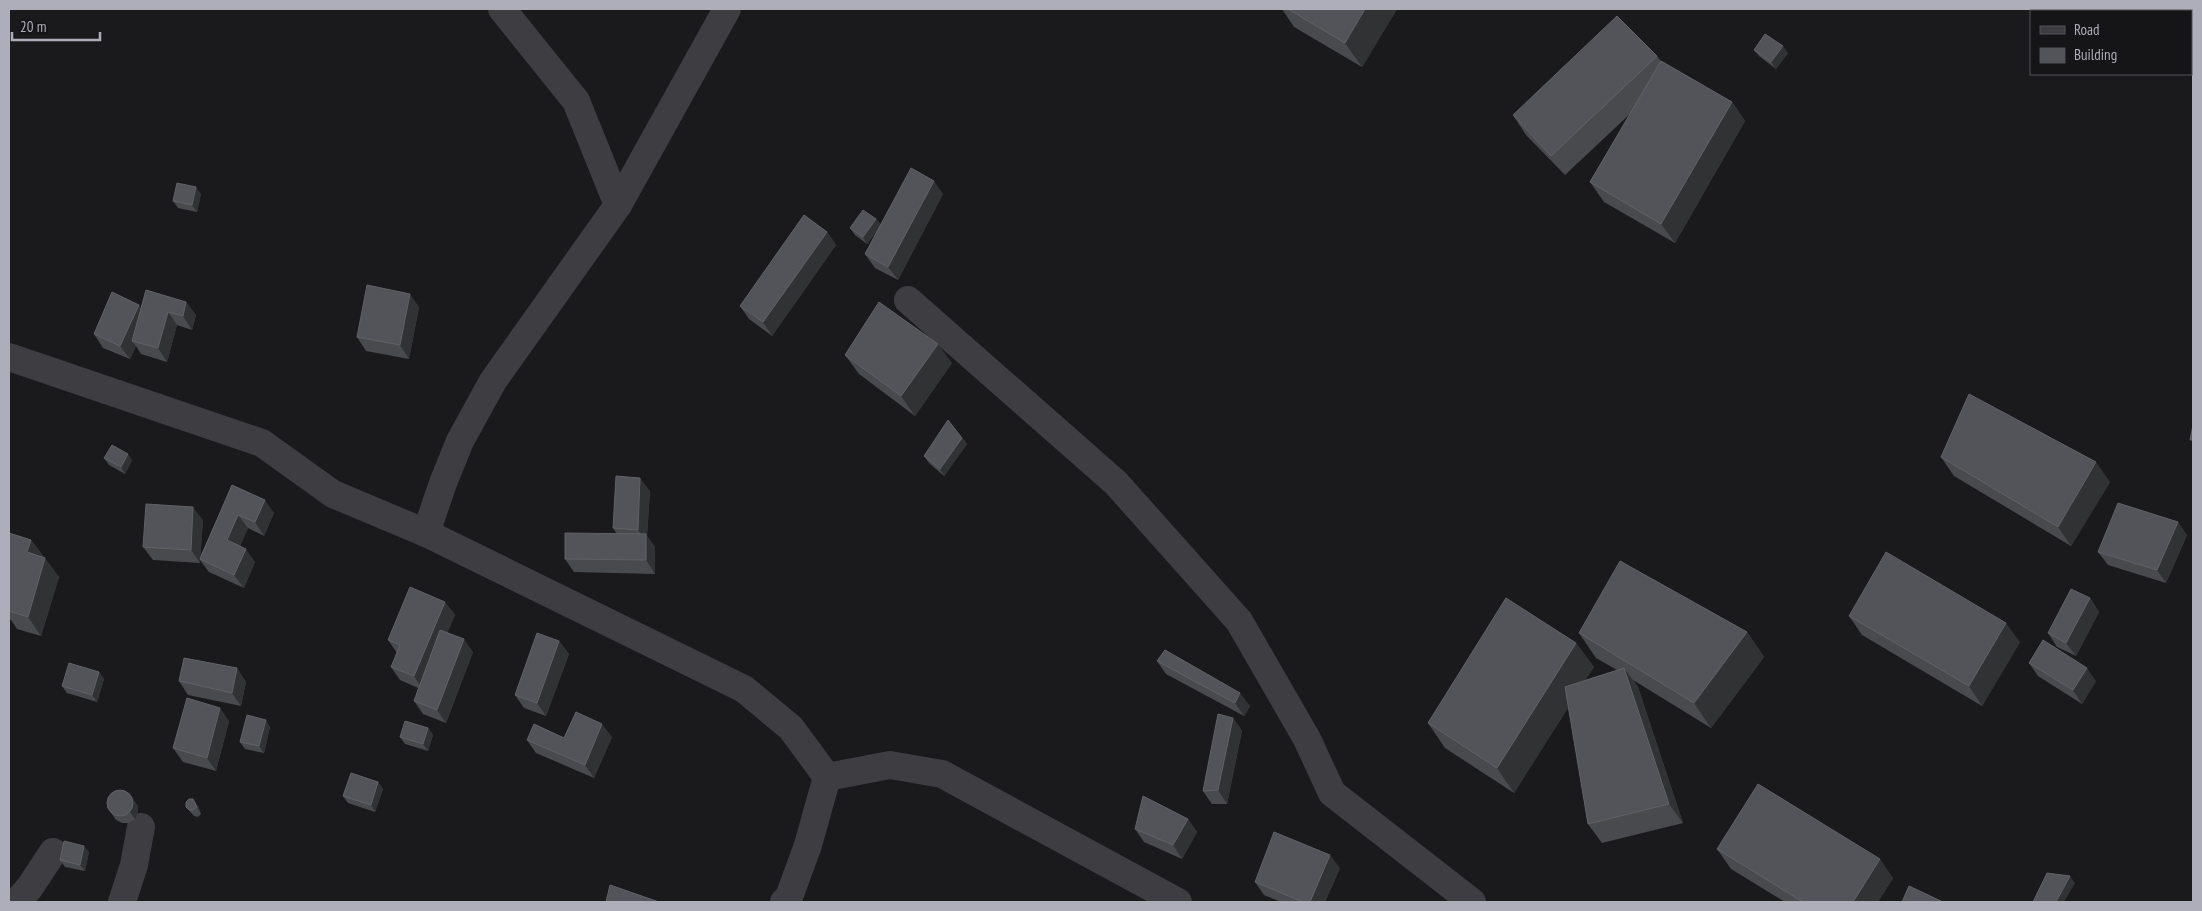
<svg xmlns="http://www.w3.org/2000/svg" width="2202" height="911" font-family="'PT Sans Narrow',sans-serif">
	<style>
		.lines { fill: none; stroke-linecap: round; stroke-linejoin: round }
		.minor { stroke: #3d3d42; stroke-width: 28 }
		.wall { fill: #494a4d }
		.shaded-wall { fill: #313234 }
		.building { fill: #535459; stroke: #616268 }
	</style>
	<rect width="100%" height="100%" fill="#1a191b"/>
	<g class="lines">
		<g class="minor">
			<polyline points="502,9 576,101 618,205"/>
			<polyline points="908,300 1116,483 1239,621 1307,739 1332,793 1472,902"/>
			<polyline points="9,357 262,443 333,494 426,533 744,689 791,728 827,777 890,765 942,774 1178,902"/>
			<polyline points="426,533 443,483 460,441 493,381 618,205 727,9"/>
			<polyline points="17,902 30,887 53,852"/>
			<polyline points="122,902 134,865 141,827"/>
			<polyline points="784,902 789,897 808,845 827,777"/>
		</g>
	</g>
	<g class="wall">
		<polygon points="1282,9 1397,9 1362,67 1294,27"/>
		<polygon points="1754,50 1788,53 1776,69 1759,56"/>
		<polygon points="1657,56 1661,61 1732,102 1745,121 1675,243 1604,202 1590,182 1631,113 1565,175 1526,135 1513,115"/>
		<polygon points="201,194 197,212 178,208 173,201"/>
		<polygon points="943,194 898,280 875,268 865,254 879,228 867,244 855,235 850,228 876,219 881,225"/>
		<polygon points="827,232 836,245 772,336 749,319 740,306"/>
		<polygon points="186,302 196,315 192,330 177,325 167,362 141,354 136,346 130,359 103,348 94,334 139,305 141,308"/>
		<polygon points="419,307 409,359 366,351 357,337"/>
		<polygon points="845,355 952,363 915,416 859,374"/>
		<polygon points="962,438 967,444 944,476 929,463 924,456"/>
		<polygon points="1941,457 2110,482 2071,546 1954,476"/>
		<polygon points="104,458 132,460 125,474 109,465"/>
		<polygon points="232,485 274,513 264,536 248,528 240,546 255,562 244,588 209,572 200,560 200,563 153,560 143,547 203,520 200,557"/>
		<polygon points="650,491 647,536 655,547 655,574 574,572 565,559 617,534 613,528"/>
		<polygon points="9,533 31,540 59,577 41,636 17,629 11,620 9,619"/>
		<polygon points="2187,535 2166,583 2108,565 2098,552"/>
		<polygon points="2090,598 2099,612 2076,656 2057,647 2048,633"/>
		<polygon points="445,602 455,615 447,633 473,652 446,723 423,714 414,701 418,688 400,680 391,667 397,653 388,640"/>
		<polygon points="1849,616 2020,642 1982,706 1862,635"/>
		<polygon points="1747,632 1764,657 1711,728 1633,680 1638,687 1683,823 1602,843 1588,824 1569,706 1514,793 1445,748 1428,723 1576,643 1594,667 1585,680 1617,670 1596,658 1579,633"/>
		<polygon points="559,641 569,654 546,716 524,708 515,695"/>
		<polygon points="1157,661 1250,706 1244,716 1166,674"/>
		<polygon points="2029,663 2096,681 2082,704 2038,676"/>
		<polygon points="237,668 246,682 241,706 188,695 179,681"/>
		<polygon points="99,672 104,679 97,702 67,693 62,686"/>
		<polygon points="1233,718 1242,731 1227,804 1212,804 1203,791"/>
		<polygon points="229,721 216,771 183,762 173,748"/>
		<polygon points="270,727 264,753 245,749 240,742"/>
		<polygon points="428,728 433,735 428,751 405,744 400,737"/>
		<polygon points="612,737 594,778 536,753 527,740"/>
		<polygon points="378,782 383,789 375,812 348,803 343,796"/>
		<polygon points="138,806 138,813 135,819 129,823 122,823 116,820 107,807"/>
		<polygon points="198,806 201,814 198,817 194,816 186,807"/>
		<polygon points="1188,819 1197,832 1182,859 1144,842 1135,829"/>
		<polygon points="1717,849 1893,878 1878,902 1785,902 1731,869"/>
		<polygon points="89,852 85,871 65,867 60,860"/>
		<polygon points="1340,868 1325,902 1281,902 1264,895 1255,882"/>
	</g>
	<g class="shaded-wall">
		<polygon points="1365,9 1397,9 1362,67 1345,43"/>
		<polygon points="1783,46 1788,53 1776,69 1771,62"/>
		<polygon points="1732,102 1745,121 1675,243 1661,224"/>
		<polygon points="934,181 943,194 898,280 888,267"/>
		<polygon points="196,187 201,194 197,212 192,205"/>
		<polygon points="876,219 881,226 867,244 863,237"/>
		<polygon points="827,232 836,245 772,336 763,322"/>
		<polygon points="410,294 419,307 409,359 400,345"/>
		<polygon points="186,302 196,315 192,330 183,316"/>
		<polygon points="139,305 148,318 132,341 136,346 130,359 120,346"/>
		<polygon points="168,312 177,325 167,362 158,348"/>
		<polygon points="938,344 952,363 915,416 901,396"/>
		<polygon points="962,438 967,444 944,476 940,469"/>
		<polygon points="128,454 132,460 125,474 121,467"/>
		<polygon points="2096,462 2110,482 2071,546 2058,527"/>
		<polygon points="640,478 650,491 647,536 655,547 655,574 646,560 646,541 638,530"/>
		<polygon points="265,500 274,513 264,536 255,522"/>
		<polygon points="193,507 203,520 200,563 191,550"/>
		<polygon points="238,515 248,528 236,554 227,540"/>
		<polygon points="2178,522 2187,535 2166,583 2157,570"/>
		<polygon points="31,540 45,559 27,552"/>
		<polygon points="246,549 255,562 244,588 234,575"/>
		<polygon points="45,558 59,577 41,636 28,617"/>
		<polygon points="2090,598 2099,612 2076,656 2066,643"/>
		<polygon points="445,602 455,615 423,690 414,676"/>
		<polygon points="2006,623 2020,642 1982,706 1969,686"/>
		<polygon points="1747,632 1764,657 1711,728 1694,703"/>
		<polygon points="464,639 473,652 446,723 437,710"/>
		<polygon points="559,641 569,654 546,716 537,703"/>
		<polygon points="1576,643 1594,667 1514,793 1497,768"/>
		<polygon points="237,668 246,682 241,706 232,693"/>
		<polygon points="1624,668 1638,687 1683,823 1669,804"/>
		<polygon points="2087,668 2096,681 2082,704 2073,690"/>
		<polygon points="99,672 104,679 97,702 92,695"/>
		<polygon points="1240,693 1250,706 1244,716 1235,703"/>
		<polygon points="220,708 229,721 216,771 207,758"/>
		<polygon points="1233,718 1242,731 1227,804 1218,790"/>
		<polygon points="266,720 270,727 264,753 259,746"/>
		<polygon points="602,724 612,737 594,778 585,765"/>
		<polygon points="428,728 433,735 428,751 423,744"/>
		<polygon points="378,782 383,789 375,812 371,805"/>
		<polygon points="129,793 138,806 138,813 135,819 130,812"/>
		<polygon points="193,799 198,806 201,814 197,807"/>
		<polygon points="1188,819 1197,832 1182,859 1173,845"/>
		<polygon points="84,846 89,852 85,871 80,865"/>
		<polygon points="1330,855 1340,868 1325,902 1310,902"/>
		<polygon points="1880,859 1893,878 1878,902 1853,902"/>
		<polygon points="2070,876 2075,883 2064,902 2056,902"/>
	</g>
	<g class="building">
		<polygon points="1288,9 1365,9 1345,43"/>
		<polygon points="2096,9 2115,9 2113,11 2094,11"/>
		<polygon points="1617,16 1657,56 1551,156 1513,115"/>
		<polygon points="1765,34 1783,46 1771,62 1754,50"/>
		<polygon points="1661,61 1732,102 1661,224 1590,182"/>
		<polygon points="911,168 934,181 888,267 865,254"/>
		<polygon points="177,183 196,187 192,205 173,201"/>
		<polygon points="863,210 876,219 863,237 850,228"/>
		<polygon points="804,215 827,232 763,322 740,306"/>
		<polygon points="367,285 410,294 400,345 357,337"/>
		<polygon points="146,290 186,302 183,316 168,312 158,348 132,341"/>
		<polygon points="112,292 139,305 120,346 94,334"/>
		<polygon points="879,302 938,344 901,396 845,355"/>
		<polygon points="1969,394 2096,462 2058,527 1941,457"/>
		<polygon points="948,420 962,438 940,469 924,456"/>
		<polygon points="2193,425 2193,440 2190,440"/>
		<polygon points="112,445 128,454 121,467 104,458"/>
		<polygon points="616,476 640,478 638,530 613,528"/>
		<polygon points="232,485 265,500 255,522 238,515 227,540 246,549 234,575 200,559"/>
		<polygon points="2118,503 2178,522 2157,570 2098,552"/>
		<polygon points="146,504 193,507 191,550 143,547"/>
		<polygon points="9,533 31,540 27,552 45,558 28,617 9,611"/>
		<polygon points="565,533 646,534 646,560 565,559"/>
		<polygon points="1886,552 2006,623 1969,686 1849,616"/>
		<polygon points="1620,561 1747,632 1694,703 1579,633"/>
		<polygon points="410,587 445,602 414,676 391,667 400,645 388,640"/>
		<polygon points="2071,589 2090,598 2066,643 2048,633"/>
		<polygon points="1506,598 1576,643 1497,768 1428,723"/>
		<polygon points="440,630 464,639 437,710 414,701"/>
		<polygon points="537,633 559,641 537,703 515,695"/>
		<polygon points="2043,640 2087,668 2073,690 2029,663"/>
		<polygon points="1165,650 1240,693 1235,703 1157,661"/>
		<polygon points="184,658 237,668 232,693 179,681"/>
		<polygon points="69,663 99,672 92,695 62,686"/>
		<polygon points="1624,668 1669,804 1588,824 1565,687"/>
		<polygon points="187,698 220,708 207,758 173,748"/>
		<polygon points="576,712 602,724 585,765 527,740 534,724 564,738"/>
		<polygon points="1218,714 1233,718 1218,790 1203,791"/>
		<polygon points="247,715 266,720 259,746 240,742"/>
		<polygon points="405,721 428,728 423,744 400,737"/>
		<polygon points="351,773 378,782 371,805 343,796"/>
		<polygon points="1758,784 1880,859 1853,902 1803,902 1717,849"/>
		<circle cx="120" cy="803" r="13"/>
		<polygon points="1143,796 1188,819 1173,845 1135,829"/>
		<polygon points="189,799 193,799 197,807 193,810 189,810 186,807 186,802"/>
		<polygon points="1274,832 1330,855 1310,902 1303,902 1255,882"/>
		<polygon points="64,841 84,846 80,865 60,860"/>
		<polygon points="2047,873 2070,876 2056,902 2033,902"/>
		<polygon points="610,885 659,902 606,902"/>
		<polygon points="1909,886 1943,902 1902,902"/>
	</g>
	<rect width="2202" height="911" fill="none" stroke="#adaeba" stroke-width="20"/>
	<rect x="2030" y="10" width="162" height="65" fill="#151416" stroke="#525258"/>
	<rect x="2040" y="26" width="25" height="8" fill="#3d3d42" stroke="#525258"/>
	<text x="2074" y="35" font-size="15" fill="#adaeba">Road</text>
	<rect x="2040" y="48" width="25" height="15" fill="#535459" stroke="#525258"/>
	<text x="2074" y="60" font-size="15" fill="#adaeba">Building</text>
	<path d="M12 32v8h88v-8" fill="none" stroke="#adaeba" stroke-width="2.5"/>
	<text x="20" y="32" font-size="15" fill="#adaeba" stroke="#151416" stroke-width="4" paint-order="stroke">20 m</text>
</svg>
